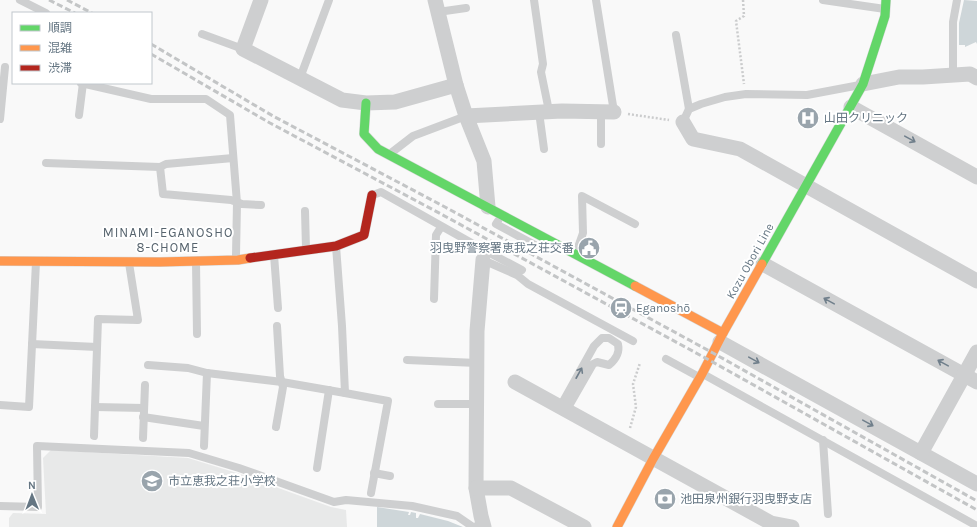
<svg xmlns="http://www.w3.org/2000/svg" width="977" height="527" font-family="Karla,'Noto Sans JP',sans-serif">
	<style>
		.built { fill: #e8e9e9 }
		.water { fill: #ced6d9 }
		.lines { fill: none; stroke-linecap: round; stroke-linejoin: round }
		.fast-casing { stroke: #d5d6d7; stroke-width: 10 }
		.slow-casing { stroke: #d5d6d7; stroke-width: 10 }
		.jam-casing { stroke: #d5d6d7; stroke-width: 10 }
		.path { stroke: #cbcccd; stroke-width: 2.5; stroke-dasharray: 2 2; stroke-linecap: butt }
		.lane { stroke: #cecfd0; stroke-width: 8 }
		.street { stroke: #cecfd0; stroke-width: 15 }
		.fast { stroke: #63d668; stroke-width: 9 }
		.slow { stroke: #ff974d; stroke-width: 9 }
		.jam { stroke: #b3261e; stroke-width: 9 }
		.rail { stroke: #c3c5c6; stroke-width: 3; stroke-dasharray: 6 3; stroke-linecap: butt }
		.oneway { stroke: #707f8b }
		.labels { text-anchor: middle; dominant-baseline: central; stroke-width: 4; stroke-linejoin: round; paint-order: stroke }
		.poi-label { font-size: 12px; fill: #657683; stroke: #fff; text-anchor: start }
		.street-label { font-size: 12px; fill: #657683; stroke: #fff }
		.neighbourhood-label { font-size: 13px; letter-spacing: 1px; fill: #57646e; stroke: #fff }
	</style>
	<rect width="100%" height="100%" fill="#f9f9f9"/>
	<polygon class="built" points="51,450 188,458 237,473 331,507 346,510 347,527 9,527 9,518 13,513 46,514 43,458"/>
	<g class="water">
		<polygon points="964,0 977,1 977,44 976,42 965,47 965,45 959,45 959,23"/>
		<polygon points="377,507 409,512 408,515 410,515 411,512 416,513 416,518 418,518 420,514 448,521 463,527 377,527"/>
	</g>
	<g class="lines">
		<g class="fast-casing">
			<g id="fast">
				<polyline points="366,103 364,134 378,149 635,286"/>
				<polyline points="762,264 863,84 885,16 886,0"/>
			</g>
		</g>
		<g class="slow-casing">
			<g id="slow">
				<polyline points="0,261 160,262 238,260 250,258"/>
				<polyline points="635,286 723,333"/>
				<polyline points="617,527 653,459 702,374 723,333 762,264"/>
			</g>
		</g>
		<g class="jam-casing">
			<polyline id="jam" points="250,258 336,246 364,235 372,195"/>
		</g>
		<g class="path">
			<polyline points="743,0 744,16 736,21 744,84"/>
			<polyline points="628,114 669,120"/>
			<polyline points="630,428 636,407 633,384 640,363"/>
		</g>
		<g class="lane">
			<polyline points="20,0 46,13"/>
			<polyline points="534,0 543,64 541,72 549,111"/>
			<polyline points="596,0 614,112"/>
			<polyline points="823,0 885,9"/>
			<polyline points="438,12 466,8"/>
			<polyline points="202,34 243,49"/>
			<polyline points="676,35 689,109"/>
			<polyline points="953,75 953,22 957,0"/>
			<polyline points="300,78 329,0"/>
			<polyline points="81,83 151,99 206,99 230,115 237,203 236,255 238,259"/>
			<polyline points="539,112 544,149"/>
			<polyline points="79,115 83,83"/>
			<polyline points="0,119 5,67"/>
			<polyline points="683,122 689,109 701,104 725,97 746,94 807,95 860,85"/>
			<polyline points="601,144 601,112"/>
			<polyline points="391,153 413,136 466,116"/>
			<polyline points="46,163 160,167 166,164 233,158"/>
			<polyline points="160,167 163,194 231,200 242,204 261,205"/>
			<polyline points="373,195 381,192 484,250 483,260 517,275 528,284 633,341"/>
			<polyline points="305,211 306,249"/>
			<polyline points="498,221 496,224 535,245"/>
			<polyline points="484,250 522,270"/>
			<polyline points="576,253 583,233 582,196 635,224"/>
			<polyline points="274,255 278,308"/>
			<polyline points="196,262 197,334"/>
			<polyline points="434,299 436,235 441,227"/>
			<polyline points="32,344 97,347"/>
			<polyline points="666,359 699,377"/>
			<polyline points="407,360 477,363"/>
			<polyline points="148,365 188,368 207,373 282,382 345,393 342,326 336,246"/>
			<polyline points="703,374 977,526"/>
			<polyline points="345,393 388,401 371,493"/>
			<polyline points="438,404 476,404"/>
			<polyline points="0,405 29,407 36,262"/>
			<polyline points="95,407 144,408"/>
			<path d="M560,407L594,346L602,338H609L618,344C620,353 616,359 609,365L597,362L593,364L566,411"/>
			<polyline points="143,417 204,426"/>
			<polyline points="276,427 283,387 280,376 277,326"/>
			<polyline points="94,436 98,319 138,320 129,263"/>
			<polyline points="143,438 145,385"/>
			<polyline points="823,440 828,514"/>
			<polyline points="204,446 207,373"/>
			<polyline points="317,468 329,390"/>
			<polyline points="374,473 390,476"/>
			<polyline points="0,506 38,507 37,446 189,453 239,468 334,502 346,500 412,506 457,516 473,527 483,525"/>
		</g>
		<g class="street">
			<polyline points="261,0 243,49 342,100 366,103 395,102 456,85"/>
			<polyline points="435,0 456,85 466,116 484,161 488,207"/>
			<polyline points="863,84 899,77 923,77 970,74 977,78"/>
			<polyline points="851,107 977,177"/>
			<polyline points="466,116 562,111 614,112"/>
			<polyline points="683,122 693,139 740,149 977,281"/>
			<polyline points="483,260 477,331 476,488 481,516 484,527"/>
			<polyline points="763,264 977,382"/>
			<polyline points="720,342 977,484"/>
			<polyline points="515,382 771,523 792,527"/>
			<polyline points="921,453 977,352"/>
			<polyline points="476,488 511,488 584,527"/>
		</g>
		<use href="#fast" class="fast"/>
		<use href="#slow" class="slow"/>
		<use href="#jam" class="jam"/>
		<g class="rail">
			<polyline points="49,0 75,13"/>
			<polyline points="67,0 92,13"/>
			<polyline points="151,44 273,116 445,207 713,353 977,501"/>
			<polyline points="151,54 270,123 441,214 709,360 977,510"/>
		</g>
	</g>
	<defs><path id="oneway-shaft" d="M-6 0H5M1.5-3L5.5 0L1.5 3" fill="none" stroke-width="1.6" stroke-linecap="round" stroke-linejoin="round"/></defs>
	<g class="oneway">
		<use href="#oneway-shaft" transform="translate(910 139) rotate(29)"/>
		<use href="#oneway-shaft" transform="translate(829 301) rotate(-151)"/>
		<use href="#oneway-shaft" transform="translate(754 360) rotate(29)"/>
		<use href="#oneway-shaft" transform="translate(943 363) rotate(-151)"/>
		<use href="#oneway-shaft" transform="translate(579 373) rotate(-61)"/>
		<use href="#oneway-shaft" transform="translate(868 423) rotate(29)"/>
	</g>
	<defs>
		<g id="hospital-disc" transform="scale(1.15)"><circle r="9.5" fill="#99a4ac" stroke="#fff"/><path d="M-5-5h3v3.5h4V-5h3V5h-3V1.5h-4V5h-3Z" fill="#fff"/></g>
		<g id="civic-disc" transform="scale(1.15)"><circle r="9.5" fill="#99a4ac" stroke="#fff"/><path d="M-.6-6.5H3V-4.5H.6V-3L4-1V1h2V6H-6V1h2V-1L-.6-3ZM-1.2 2.5V6h2.4V2.5Z" fill="#fff"/></g>
		<g id="station-disc" transform="scale(1.15)"><circle r="9.5" fill="#99a4ac" stroke="#fff"/><path d="M-3-6H3Q5-6 5-4V2Q5 4 3 4L4.5 6H3L1.5 4h-3L-3 6H-4.5L-3 4Q-5 4-5 2V-4Q-5-6-3-6ZM-3.5-4v3h7v-3ZM-3.5 1v1.5H-2V1ZM2 1v1.5H3.5V1Z" fill="#fff"/></g>
		<g id="school-disc" transform="scale(1.15)"><circle r="9.5" fill="#99a4ac" stroke="#fff"/><path d="M0-5L7-2L0 1L-7-2ZM-4 1L0 2.5L4 1V4Q0 6-4 4Z" fill="#fff"/></g>
		<g id="bank-disc" transform="scale(1.15)"><circle r="9.5" fill="#99a4ac" stroke="#fff"/><path d="M-6-4H6V4H-6ZM0-2.3a2.3 2.3 0 1 0 0 4.6a2.3 2.3 0 1 0 0-4.6Z" fill="#fff"/></g>
	</defs>
	<g fill-rule="evenodd">
		<use href="#hospital-disc" x="808" y="118"/>
		<use href="#civic-disc" x="589" y="248"/>
		<use href="#station-disc" x="621" y="308"/>
		<use href="#school-disc" x="152" y="481"/>
		<use href="#bank-disc" x="665" y="499"/>
	</g>
	<g class="labels">
		<g class="poi-label">
			<text x="824" y="118">山田クリニック</text>
			<text x="574" y="248" text-anchor="end">羽曳野警察署恵我之荘交番</text>
			<text x="636" y="308">Eganoshō</text>
			<text x="168" y="481">市立恵我之荘小学校</text>
			<text x="680" y="499">池田泉州銀行羽曳野支店</text>
		</g>
		<g class="street-label">
			<text transform="translate(750 261) rotate(-61)">Kozu Obori Line</text>
		</g>
		<g class="neighbourhood-label">
			<text x="168" y="232">MINAMI-EGANOSHO<tspan x="168" dy="15">8-CHOME</tspan></text>
		</g>
	</g>
	<rect x="12" y="12" width="140" height="72" fill="#ffffff" stroke="#c1c8cd"/>
	<rect x="20" y="25" width="20" height="6" fill="#63d668" stroke="#c1c8cd"/>
	<text x="48" y="32" font-size="12" fill="#657683">順調</text>
	<rect x="20" y="45" width="20" height="6" fill="#ff974d" stroke="#c1c8cd"/>
	<text x="48" y="52" font-size="12" fill="#657683">混雑</text>
	<rect x="20" y="65" width="20" height="6" fill="#b3261e" stroke="#c1c8cd"/>
	<text x="48" y="72" font-size="12" fill="#657683">渋滞</text>
	<g transform="translate(32 495) rotate(359)" stroke="#ffffff" stroke-width="3" paint-order="stroke">
	<path d="M0-3L7 15L0 10L-7 15Z" fill="#657683"/>
	<text y="-6" font-size="11" font-weight="bold" text-anchor="middle" fill="#657683">N</text>
	</g>
</svg>
